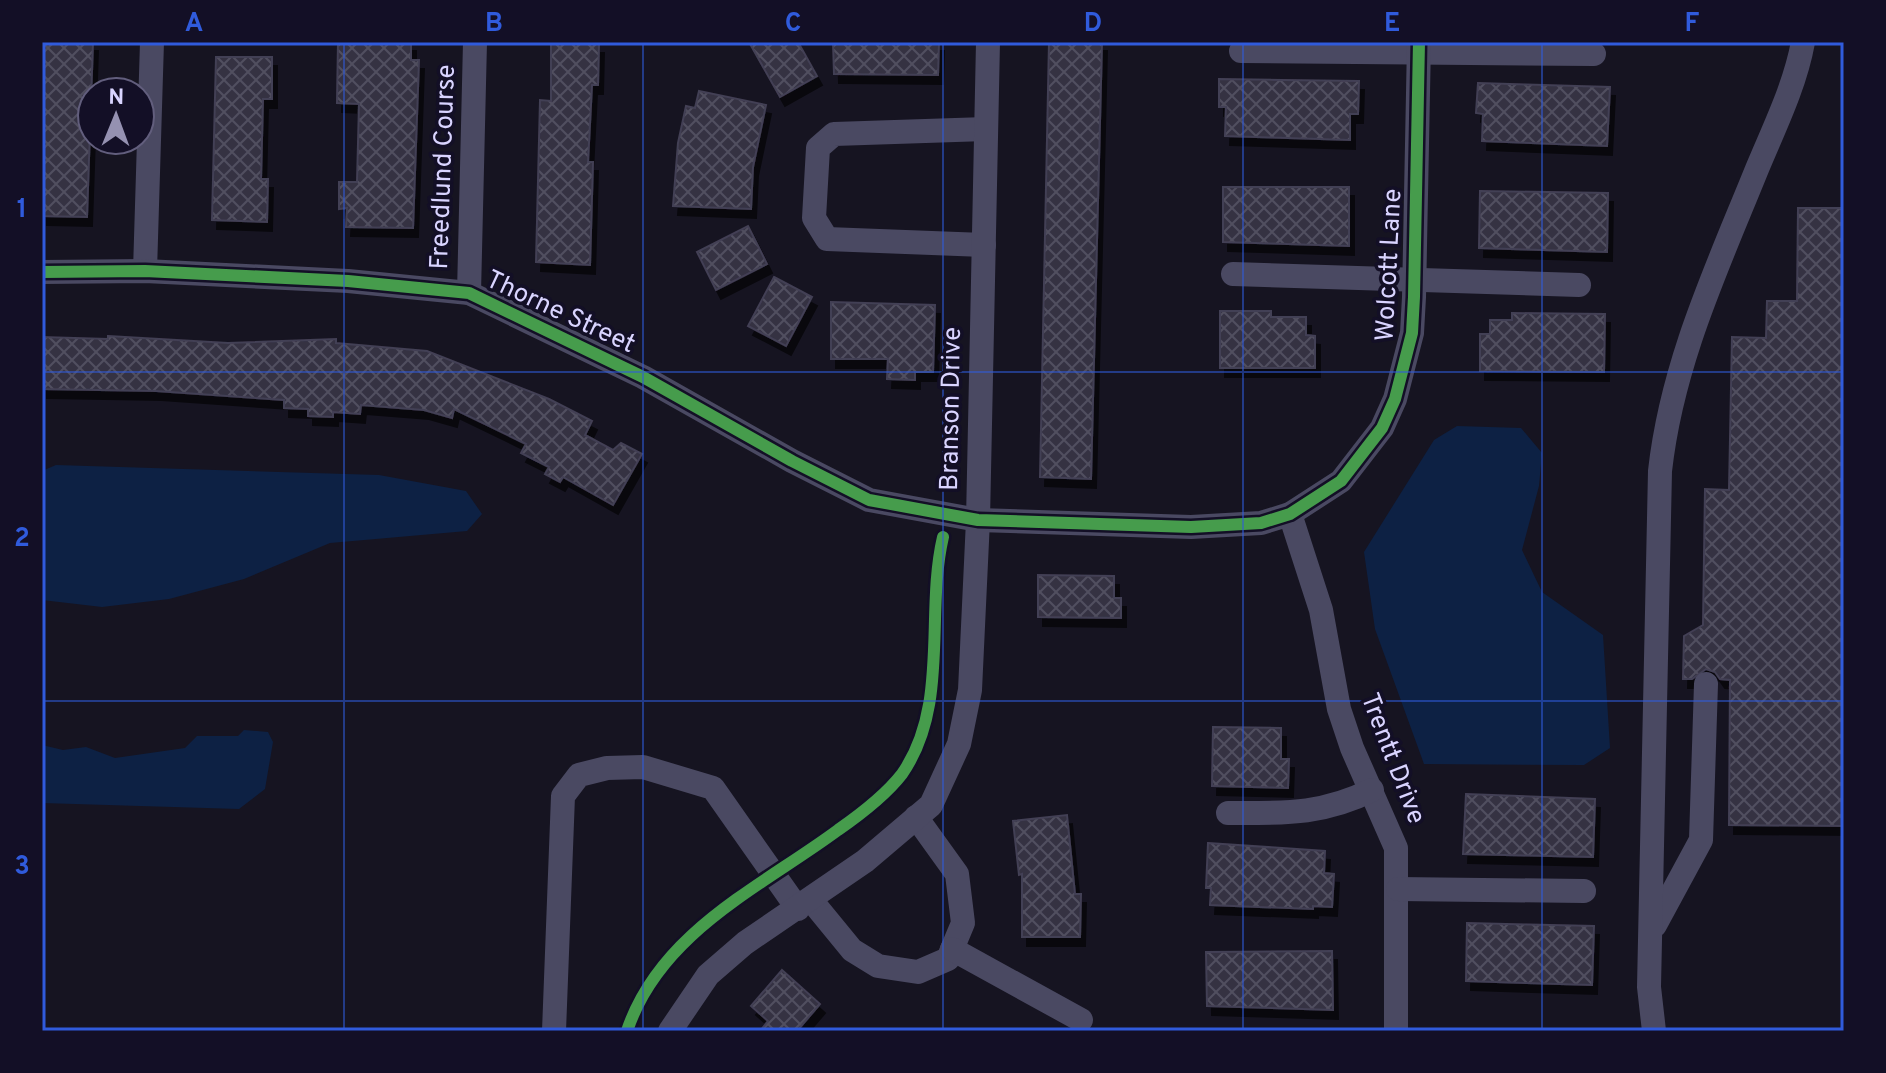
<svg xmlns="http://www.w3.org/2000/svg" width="1886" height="1073" font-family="Overpass,sans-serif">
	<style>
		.water { fill: #0d2144 }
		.building { fill: url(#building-cross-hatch); stroke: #433f54; stroke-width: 2; filter: url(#shadow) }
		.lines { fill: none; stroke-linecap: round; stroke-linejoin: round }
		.minor { stroke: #4a4962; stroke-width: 24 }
		.cycleway-casing { stroke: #130f26; stroke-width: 17 }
		.cycleway { stroke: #469c4c; stroke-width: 12 }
		.grid { fill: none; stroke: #305bdc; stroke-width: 2; stroke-opacity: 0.55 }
		.labels { text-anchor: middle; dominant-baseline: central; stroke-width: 7; stroke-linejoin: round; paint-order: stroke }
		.street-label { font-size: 26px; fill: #d9d4ff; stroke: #130f26 }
		.neatline { fill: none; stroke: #305bdc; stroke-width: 3 }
		.grid-label { font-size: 26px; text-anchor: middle; font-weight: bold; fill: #305bdc }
	</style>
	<defs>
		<pattern id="building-cross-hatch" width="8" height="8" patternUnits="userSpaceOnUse" patternTransform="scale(2)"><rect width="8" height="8" fill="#343243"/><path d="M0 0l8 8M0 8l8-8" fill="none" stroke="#514f5f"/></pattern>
		<filter id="shadow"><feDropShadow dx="5" dy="9" stdDeviation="0" flood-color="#0009"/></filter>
	</defs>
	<rect width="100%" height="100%" fill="#161421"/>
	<g class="water">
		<polygon points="1457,426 1521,428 1542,453 1539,486 1522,550 1542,592 1603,635 1610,748 1584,765 1424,764 1375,629 1364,552 1434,440"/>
		<polygon points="56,465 379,475 466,491 482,514 467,531 330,543 244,579 169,599 102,607 42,600 42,471"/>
		<polygon points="244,730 268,732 273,742 265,789 239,809 42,803 42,745 63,750 86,747 115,758 185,748 197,736 238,736"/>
	</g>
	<g class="building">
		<polygon points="42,42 93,42 87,217 42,216"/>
		<polygon points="338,42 411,42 411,60 419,60 413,228 346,227 347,208 339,209 339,182 357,182 359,104 337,103"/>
		<polygon points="749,42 798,42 817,76 780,97"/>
		<polygon points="833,42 939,42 938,75 834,74"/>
		<polygon points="1049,42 1102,42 1091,479 1040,477"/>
		<polygon points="551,44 599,44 598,85 592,85 588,162 593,162 590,265 536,262 540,100 551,101"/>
		<polygon points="216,57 272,57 272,99 263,99 261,179 268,179 267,222 212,220"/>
		<polygon points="1219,79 1359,81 1358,114 1350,114 1350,140 1225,136 1226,107 1219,107"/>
		<polygon points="1478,83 1610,87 1607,146 1482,141 1483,114 1476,113"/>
		<polygon points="699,91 766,105 753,167 751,209 673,206 678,143 686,106 695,108"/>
		<polygon points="1223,187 1349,187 1349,246 1223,242"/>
		<polygon points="1480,191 1608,193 1607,252 1479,248"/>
		<polygon points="1798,208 1844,208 1844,826 1729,825 1730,680 1720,679 1715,672 1706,669 1692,679 1683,679 1684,636 1703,625 1705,489 1729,490 1732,337 1766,338 1767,301 1797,301"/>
		<polygon points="748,226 767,264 716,290 697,252"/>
		<polygon points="774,277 812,297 786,346 748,326"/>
		<polygon points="831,302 935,305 933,372 915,372 915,380 887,379 888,359 831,359"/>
		<polygon points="1220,311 1271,311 1271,317 1306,317 1306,335 1315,336 1315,368 1220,368"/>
		<polygon points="1512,313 1605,314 1604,372 1480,371 1480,334 1490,334 1490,320 1512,320"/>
		<polygon points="108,336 228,343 336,339 336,343 427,351 549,399 592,421 585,435 613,450 621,443 642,454 613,505 563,477 560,482 545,474 549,467 521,453 526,444 454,409 452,418 424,410 361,405 360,414 333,412 333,417 308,416 308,409 284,408 284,400 156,391 42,389 42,337 108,339"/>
		<polygon points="1038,575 1114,576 1114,598 1121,598 1121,618 1038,617"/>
		<polygon points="1213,727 1281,728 1281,759 1289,759 1288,788 1212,786"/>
		<polygon points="1466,794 1595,799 1593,857 1463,854"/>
		<polygon points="1067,815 1075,894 1081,894 1080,937 1022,937 1022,874 1019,875 1013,821"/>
		<polygon points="1208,843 1325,851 1324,873 1334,874 1332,907 1313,906 1313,909 1210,905 1211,888 1206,888"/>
		<polygon points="1467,923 1594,926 1592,985 1466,981"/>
		<polygon points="1332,951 1333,1010 1207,1006 1206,952"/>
		<polygon points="782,970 820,1004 797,1031 760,1031 768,1021 751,1006"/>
	</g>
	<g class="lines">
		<g class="minor">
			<polyline points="1241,51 1594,54"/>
			<polyline points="984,245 827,239 814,218 818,148 834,134 986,129"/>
			<polyline points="145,271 152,42"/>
			<polyline points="42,272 145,271 348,281 469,293 643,377 792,461 869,500 978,520 1191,527 1261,523 1290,514 1341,481 1382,428 1395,399 1412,333 1414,297 1419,42"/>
			<polyline points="1233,274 1579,285"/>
			<polyline points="469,293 475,42"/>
			<polyline points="1290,514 1321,610 1339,709 1352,748 1396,848 1396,1031"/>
			<path d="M1228,813C1283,813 1322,815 1372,790"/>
			<polyline points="1398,889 1584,891"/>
			<polyline points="811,900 852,950 878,966 918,972 948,959 963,923 957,874 916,817"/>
			<polyline points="1655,925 1701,840 1706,684"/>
			<polyline points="952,949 1081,1020"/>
			<polyline points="554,1031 563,796 579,775 607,768 643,767 713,788 798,909"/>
			<polyline points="670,1031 708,975 745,943 865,861 931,805 959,744 970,690 978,520 988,42"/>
			<path d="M1654,1031L1649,987L1660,471C1672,363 1717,268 1757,169C1774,128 1795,86 1803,42"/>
		</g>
		<g class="cycleway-casing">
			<g id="cycleway">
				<polyline points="42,272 145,271 348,281 469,293 643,377 792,461 869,500 978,520 1191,527 1261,523 1290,514 1341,481 1382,428 1395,399 1412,333 1414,297 1419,42"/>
				<path d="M627,1031C660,932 761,887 838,830C861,814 885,796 902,774C950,705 925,614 943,537"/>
			</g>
		</g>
		<use href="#cycleway" class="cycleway"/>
	</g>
	<path class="grid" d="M344,42V1031M643,42V1031M943,42V1031M1243,42V1031M1542,42V1031M42,372H1844M42,701H1844"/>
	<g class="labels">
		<g class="street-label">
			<text transform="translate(444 167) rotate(-88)">Freedlund Course</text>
			<text transform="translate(1390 265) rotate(-87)">Wolcott Lane</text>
			<text transform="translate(560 313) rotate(25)">Thorne Street</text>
			<text transform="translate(952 409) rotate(-89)">Branson Drive</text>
			<text transform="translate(1392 759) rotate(69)">Trentt Drive</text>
		</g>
	</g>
	<rect width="1886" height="1073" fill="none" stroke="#130f26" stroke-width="88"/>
	<g transform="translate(116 116) rotate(1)"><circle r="38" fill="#130f26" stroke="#625e7d" stroke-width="2"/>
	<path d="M0-6L14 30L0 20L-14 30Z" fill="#9591b1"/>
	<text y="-12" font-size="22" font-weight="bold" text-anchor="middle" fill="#d9d4ff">N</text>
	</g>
	<rect x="44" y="44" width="1798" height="985" class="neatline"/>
	<g class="grid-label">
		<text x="194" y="31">A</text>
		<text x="494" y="31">B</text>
		<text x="793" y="31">C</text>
		<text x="1093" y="31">D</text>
		<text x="1392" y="31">E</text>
		<text x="1692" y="31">F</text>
		<text x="22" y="217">1</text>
		<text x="22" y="546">2</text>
		<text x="22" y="874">3</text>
	</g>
</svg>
